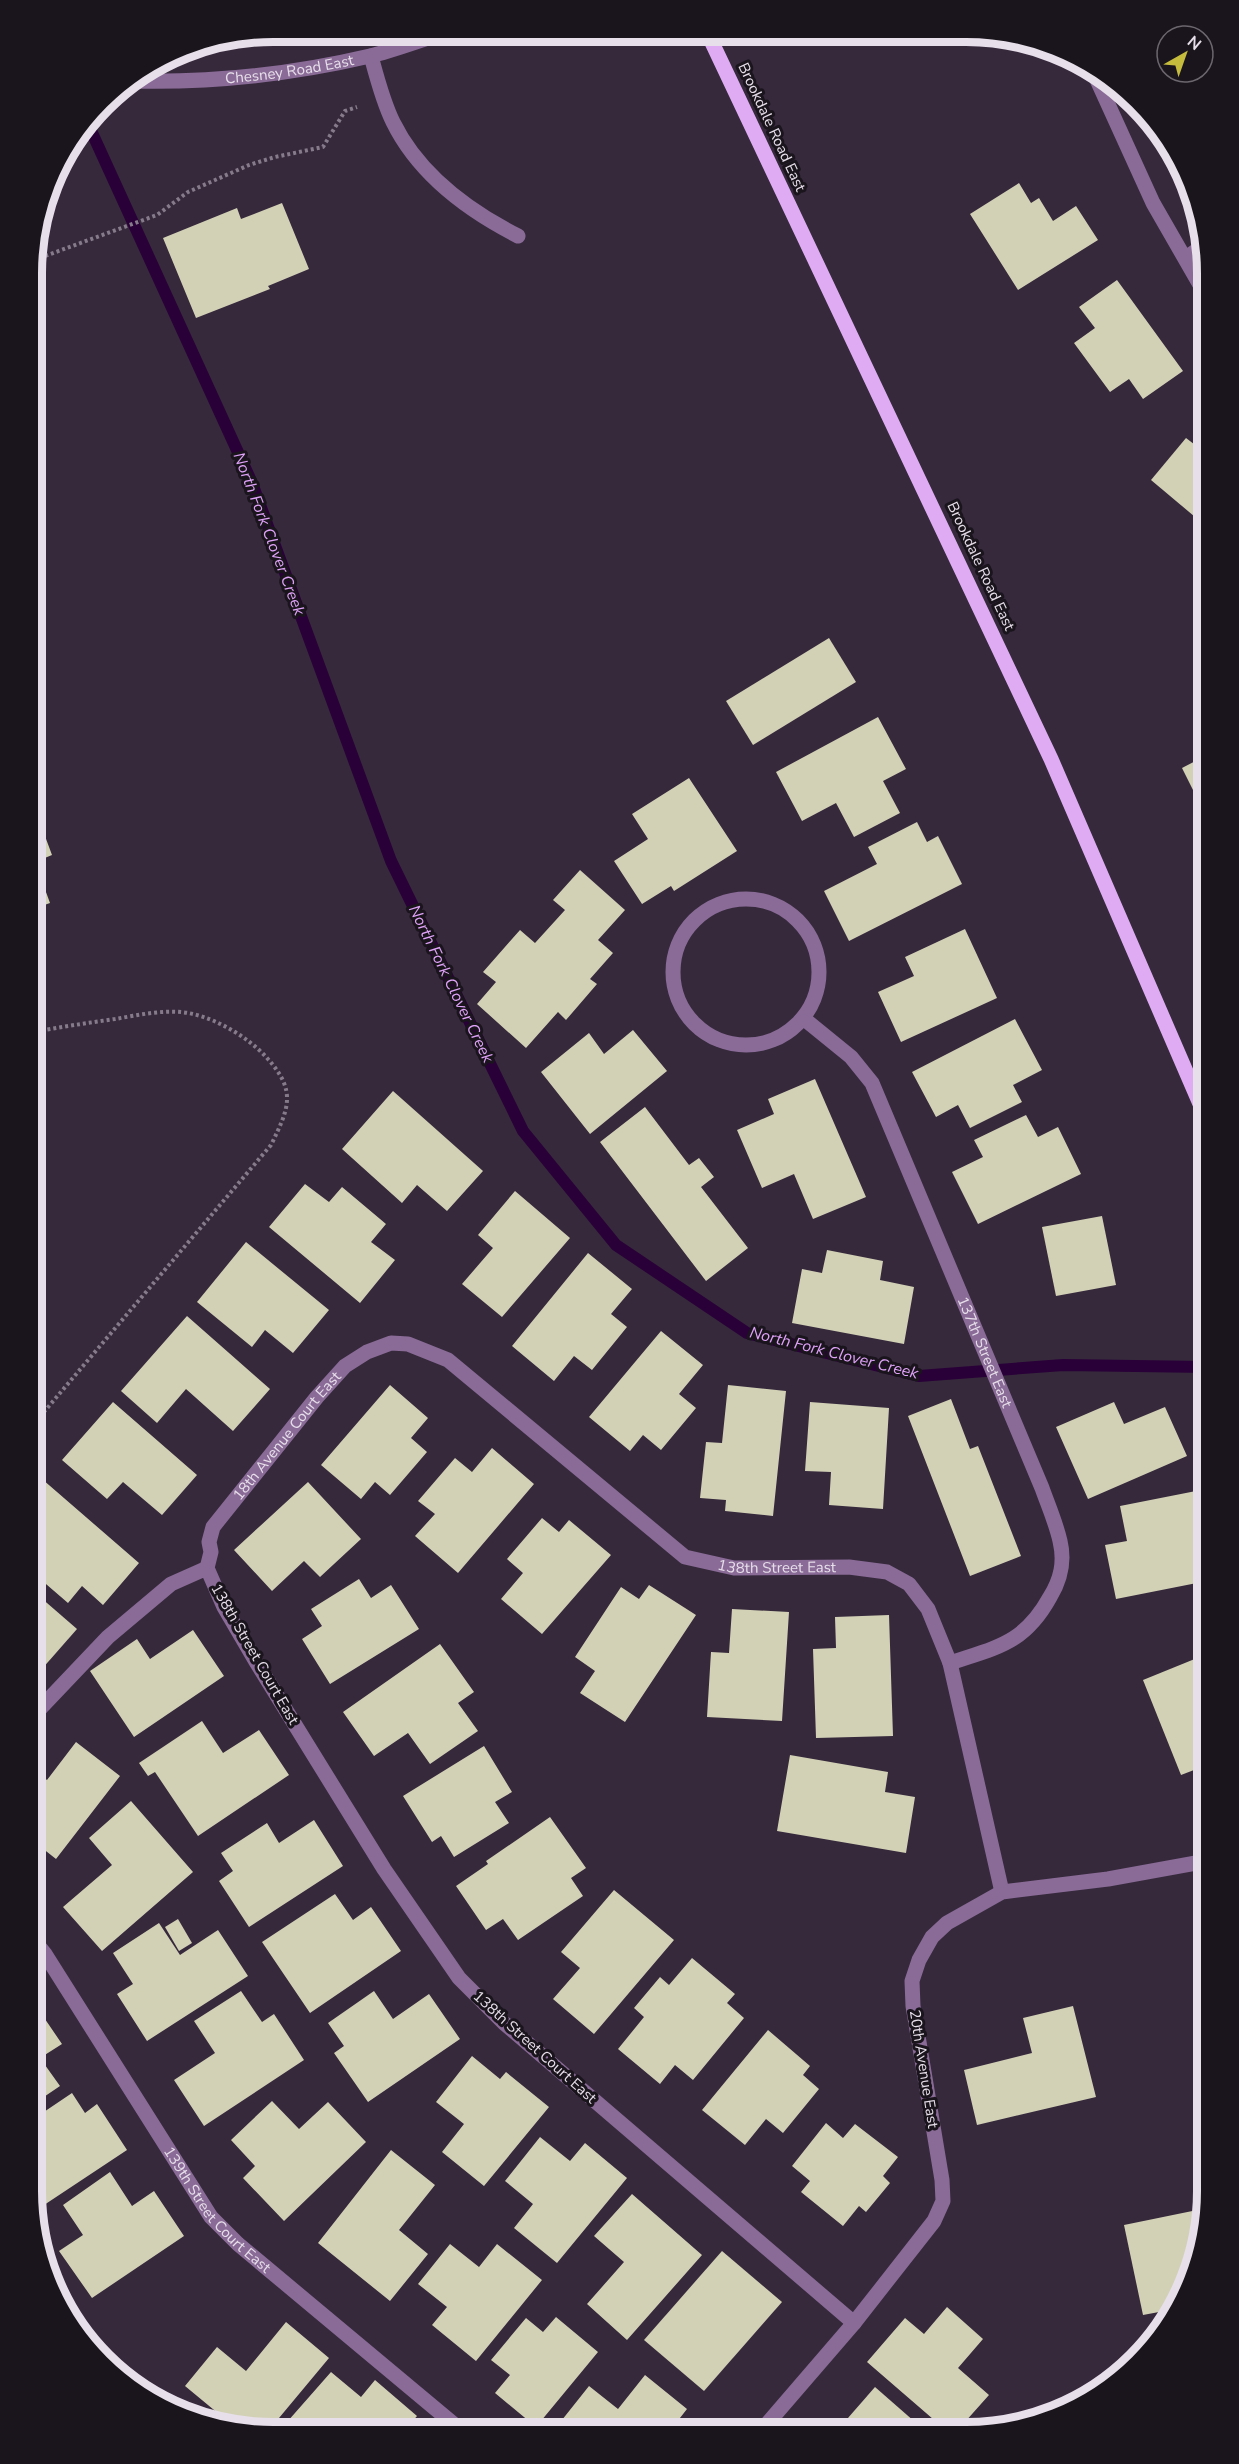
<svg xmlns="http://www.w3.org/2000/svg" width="1239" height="2464" font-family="'Nunito Sans',sans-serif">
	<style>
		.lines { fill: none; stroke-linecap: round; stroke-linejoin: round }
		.stream { stroke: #2a0038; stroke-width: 12 }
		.building { fill: #d2d1b6 }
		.path { stroke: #867b8b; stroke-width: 4; stroke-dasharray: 3 3; stroke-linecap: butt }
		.minor { stroke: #8a6b97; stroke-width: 15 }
		.major { stroke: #dfacf4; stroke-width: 15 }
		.labels { text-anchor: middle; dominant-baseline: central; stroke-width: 6; stroke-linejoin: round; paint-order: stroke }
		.street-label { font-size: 15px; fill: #e7dfea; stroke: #1a151d }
		.water-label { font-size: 16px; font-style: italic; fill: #e0a2f9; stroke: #1a151d }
		.rim { fill: none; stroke: #e7dfea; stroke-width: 8 }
	</style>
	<rect width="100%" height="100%" fill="#36293c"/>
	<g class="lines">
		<polyline class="stream" points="88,124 252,483 391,861 523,1131 616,1245 747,1333 919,1376 1063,1365 1207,1367"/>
	</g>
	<g class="building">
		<polygon points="1019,183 1031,203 1039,198 1053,221 1076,206 1098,240 1018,290 970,214"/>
		<polygon points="282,203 309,269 268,286 270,289 196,318 163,238 237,208 241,219"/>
		<polygon points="1117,280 1183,371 1143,399 1129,379 1110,392 1074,343 1095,328 1079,307"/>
		<polygon points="1186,438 1207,454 1207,527 1151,480"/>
		<polygon points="829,638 856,682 753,745 726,701"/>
		<polygon points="878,717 906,769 883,781 900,813 854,837 836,803 802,821 776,772"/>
		<polygon points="1207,755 1207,812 1205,814 1182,768"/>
		<polygon points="689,778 737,851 674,891 671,886 642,904 614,861 648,839 632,814"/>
		<polygon points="917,822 927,842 938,836 962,884 849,941 824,891 877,864 868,847"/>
		<polygon points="42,828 52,855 35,862 50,903 33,909 33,832"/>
		<polygon points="580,870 625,910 598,940 613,953 590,979 597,984 566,1020 558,1012 526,1048 477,1004 496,982 483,972 520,930 535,943 565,910 553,900"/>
		<polygon points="965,929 997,998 901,1042 878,992 914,976 905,957"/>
		<polygon points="1015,1019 1042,1070 1013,1085 1022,1102 970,1128 958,1105 936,1117 912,1072"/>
		<polygon points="633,1030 667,1071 590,1134 541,1072 589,1033 604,1054"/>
		<polygon points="815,1079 866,1197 813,1219 794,1174 762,1188 737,1130 774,1114 768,1099"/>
		<polygon points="393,1091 483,1171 447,1211 417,1185 402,1203 342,1149"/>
		<polygon points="645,1107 689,1165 699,1158 714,1177 701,1187 748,1248 706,1281 600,1142"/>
		<polygon points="1026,1115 1038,1137 1058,1127 1081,1174 978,1224 952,1172 983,1157 974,1140"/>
		<polygon points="305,1184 329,1202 342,1187 386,1224 371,1242 395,1260 360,1303 269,1227"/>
		<polygon points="515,1191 570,1238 502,1317 462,1284 493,1248 478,1235"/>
		<polygon points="1102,1216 1116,1285 1056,1296 1042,1227"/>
		<polygon points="246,1242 329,1310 293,1353 265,1330 252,1347 197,1302"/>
		<polygon points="827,1250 883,1261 880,1280 914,1287 904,1344 792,1323 802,1269 822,1273"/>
		<polygon points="588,1253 632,1289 611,1314 627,1327 592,1370 574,1356 554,1381 512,1346"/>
		<polygon points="32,1269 46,1277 32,1300"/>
		<polygon points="187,1316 270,1389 233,1431 186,1389 157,1423 121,1391"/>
		<polygon points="661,1331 703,1365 679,1394 696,1408 661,1450 643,1435 630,1451 589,1417"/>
		<polygon points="390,1385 428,1418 411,1438 427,1452 390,1495 375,1482 361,1499 321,1465"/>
		<polygon points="728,1385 786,1391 773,1516 725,1511 726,1500 700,1498 706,1442 722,1443"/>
		<polygon points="951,1399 970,1449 978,1446 1021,1556 970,1576 908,1416"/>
		<polygon points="113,1402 197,1475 162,1515 123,1482 107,1499 62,1460"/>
		<polygon points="810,1402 889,1408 883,1509 829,1505 831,1472 805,1471"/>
		<polygon points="1114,1402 1124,1424 1165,1407 1187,1456 1088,1499 1056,1427"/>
		<polygon points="492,1448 534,1484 458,1573 415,1536 435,1514 418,1501 455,1458 472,1472"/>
		<polygon points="42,1479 139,1563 103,1605 82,1586 68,1603 32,1572 32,1557 39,1549 32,1543 32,1490"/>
		<polygon points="308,1482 361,1539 320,1577 304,1561 272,1591 234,1550"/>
		<polygon points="1196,1491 1204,1531 1207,1530 1207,1581 1116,1599 1105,1545 1127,1541 1120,1506"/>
		<polygon points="542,1518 559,1532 569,1520 611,1555 542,1634 501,1599 523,1573 507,1559"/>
		<polygon points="359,1579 371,1598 391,1585 419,1629 330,1684 302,1639 322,1626 311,1609"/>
		<polygon points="649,1585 696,1615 625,1722 580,1693 595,1671 575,1657 621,1587 639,1599"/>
		<polygon points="32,1590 77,1629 41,1670 32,1663"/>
		<polygon points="732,1609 789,1612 782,1721 707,1717 711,1652 729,1653"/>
		<polygon points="889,1615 893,1736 816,1738 813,1649 836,1648 835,1617"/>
		<polygon points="193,1630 224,1676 134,1737 90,1671 137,1639 150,1659"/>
		<polygon points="440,1644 474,1692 458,1703 478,1731 430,1764 408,1733 374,1756 343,1712"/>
		<polygon points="1207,1654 1207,1765 1181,1775 1143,1680"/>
		<polygon points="202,1721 223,1753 259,1730 289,1775 198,1836 155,1772 148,1776 139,1763"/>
		<polygon points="76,1742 120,1776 56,1859 32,1840 32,1769 47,1780"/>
		<polygon points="484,1746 512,1792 495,1802 509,1823 454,1857 441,1836 432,1842 403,1796"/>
		<polygon points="790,1755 888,1772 885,1792 915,1797 906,1853 777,1831"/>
		<polygon points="131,1801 193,1872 102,1951 63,1907 112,1865 89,1838"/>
		<polygon points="550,1817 586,1868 571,1878 583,1896 518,1940 503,1919 486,1930 456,1886 488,1864 486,1861"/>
		<polygon points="314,1820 343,1866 249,1927 219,1881 233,1871 221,1853 267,1823 279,1843"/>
		<polygon points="614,1890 674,1940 594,2034 553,1999 580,1968 561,1952"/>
		<polygon points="335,1894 353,1920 371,1907 401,1951 310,2013 262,1942"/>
		<polygon points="178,1919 192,1943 179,1951 165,1927"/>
		<polygon points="159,1923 180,1955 218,1930 248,1976 147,2041 117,1994 133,1984 113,1953"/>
		<polygon points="692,1958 735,1994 727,2003 744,2018 693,2080 675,2065 660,2084 618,2049 644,2017 634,2008 660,1977 669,1985"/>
		<polygon points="241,1991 262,2022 274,2014 304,2060 204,2126 174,2080 215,2053 194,2021"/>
		<polygon points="374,1991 393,2019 429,1994 460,2039 368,2102 334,2053 344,2046 328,2023"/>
		<polygon points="32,2000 62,2044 40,2058 60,2086 32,2105"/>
		<polygon points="1073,2006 1096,2097 977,2125 964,2070 1032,2053 1023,2018"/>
		<polygon points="768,2030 810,2066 803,2075 819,2089 783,2133 766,2119 745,2145 702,2110"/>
		<polygon points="472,2056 500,2079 506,2072 549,2107 484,2186 442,2152 464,2124 436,2102"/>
		<polygon points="72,2093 85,2113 97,2104 127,2150 35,2211 31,2191 32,2120"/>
		<polygon points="272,2101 299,2129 328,2102 366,2142 284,2221 243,2178 255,2166 231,2140"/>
		<polygon points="826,2123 843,2138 855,2124 898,2157 883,2176 890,2183 866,2212 859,2206 843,2226 801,2192 810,2181 792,2166"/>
		<polygon points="540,2137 570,2161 585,2143 627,2178 557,2263 514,2228 533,2204 505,2181"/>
		<polygon points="391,2150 435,2185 399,2230 428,2254 390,2301 318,2243"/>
		<polygon points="110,2172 132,2206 154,2191 184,2236 92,2298 59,2251 83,2235 63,2205"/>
		<polygon points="632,2194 702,2255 627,2340 587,2304 624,2262 594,2236"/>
		<polygon points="1207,2208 1189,2283 1175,2309 1143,2315 1124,2225"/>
		<polygon points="450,2244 479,2267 497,2244 542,2280 476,2361 432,2325 447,2307 418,2284"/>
		<polygon points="722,2251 782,2302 704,2391 644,2340"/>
		<polygon points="947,2307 983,2339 958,2368 989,2395 956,2432 948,2432 867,2362 905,2318 924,2334"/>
		<polygon points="556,2317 598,2352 536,2427 495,2393 510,2375 491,2360 526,2318 543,2332"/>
		<polygon points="286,2322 329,2358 269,2430 237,2429 185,2386 217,2347 246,2371"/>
		<polygon points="122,2365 164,2402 162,2404 115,2373"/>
		<polygon points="331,2372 361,2397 375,2380 417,2416 404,2431 280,2430"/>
		<polygon points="645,2375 687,2409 669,2432 554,2430 589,2386 618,2409"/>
		<polygon points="875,2387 923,2429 920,2432 848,2432 841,2426"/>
	</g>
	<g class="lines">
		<g class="path">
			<polyline points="34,260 157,215 188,192 249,165 275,157 323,147 345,111 357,107"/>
			<path d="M32,1426L271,1145C289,1108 297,1091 267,1058C249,1038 219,1020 193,1014C168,1008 139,1015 115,1019C87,1023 60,1027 33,1032"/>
		</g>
		<g class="minor">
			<path d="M371,56C377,78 383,102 393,122C419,175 467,210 518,236"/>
			<polyline points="1092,69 1153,203 1207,297"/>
			<path id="s1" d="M131,81C210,83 293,74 370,56C395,50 420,40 444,33"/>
			<polyline points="1186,258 1203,246"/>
			<circle cx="746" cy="972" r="73"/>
			<path id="s2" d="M803,1018L851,1057L872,1083L1042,1488C1048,1505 1056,1523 1060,1541C1065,1562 1061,1579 1050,1597C1024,1644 997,1647 950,1663"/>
			<polyline points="32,1717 108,1637 171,1584 207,1568"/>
			<path id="s3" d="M32,1938L45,1954L211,2217L238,2244L462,2431"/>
			<path id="s4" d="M854,2323L504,2023L459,1978L384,1869L255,1660L224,1607L207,1568L211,1552L209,1542L213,1527L317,1397L345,1366L367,1352L391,1343L408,1344L448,1360L685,1557L734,1568L849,1567L887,1572L909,1584L928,1609L950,1663L1002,1892"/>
			<polyline points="760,2432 854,2323 934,2221 943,2201 942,2180 913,2006 912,1981 919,1960 932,1937 947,1923 1002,1892 1108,1879 1207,1861"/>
		</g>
		<polyline class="major" points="708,34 1051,759 1207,1120"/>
	</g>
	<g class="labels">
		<g class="street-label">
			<text stroke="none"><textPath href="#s1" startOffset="159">Chesney Road East</textPath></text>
			<text transform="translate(772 127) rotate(65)">Brookdale Road East</text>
			<text transform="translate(981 566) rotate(65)">Brookdale Road East</text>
			<text stroke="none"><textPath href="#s2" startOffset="387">137th Street East</textPath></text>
			<text stroke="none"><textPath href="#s4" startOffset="1166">18th Avenue Court East</textPath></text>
			<text stroke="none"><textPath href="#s4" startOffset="1770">138th Street East</textPath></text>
			<text transform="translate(255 1654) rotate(60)">138th Street Court East</text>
			<text transform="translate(535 2047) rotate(42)">138th Street Court East</text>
			<text transform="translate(924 2069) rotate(81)">20th Avenue East</text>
			<text stroke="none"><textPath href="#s3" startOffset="330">139th Street Court East</textPath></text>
		</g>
		<g class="water-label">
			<text transform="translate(269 534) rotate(69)">North Fork Clover Creek</text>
			<text transform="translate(451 984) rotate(64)">North Fork Clover Creek</text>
			<text transform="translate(834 1353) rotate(14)">North Fork Clover Creek</text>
		</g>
	</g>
	<path d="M0 0H1239V2464H0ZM273 42H966A231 231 0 0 1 1197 273V2191A231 231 0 0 1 966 2422H273A231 231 0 0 1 42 2191V273A231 231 0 0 1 273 42Z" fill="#1a151d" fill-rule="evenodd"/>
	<path class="rim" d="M273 42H966A231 231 0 0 1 1197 273V2191A231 231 0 0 1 966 2422H273A231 231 0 0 1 42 2191V273A231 231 0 0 1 273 42Z"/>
	<g transform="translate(1185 54) rotate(40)"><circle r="28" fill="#1a151d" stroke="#6c666f" stroke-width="1.5"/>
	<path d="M0-4.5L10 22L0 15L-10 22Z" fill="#c5bc3d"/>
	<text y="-9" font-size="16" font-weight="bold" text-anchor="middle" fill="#e7dfea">N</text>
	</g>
</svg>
